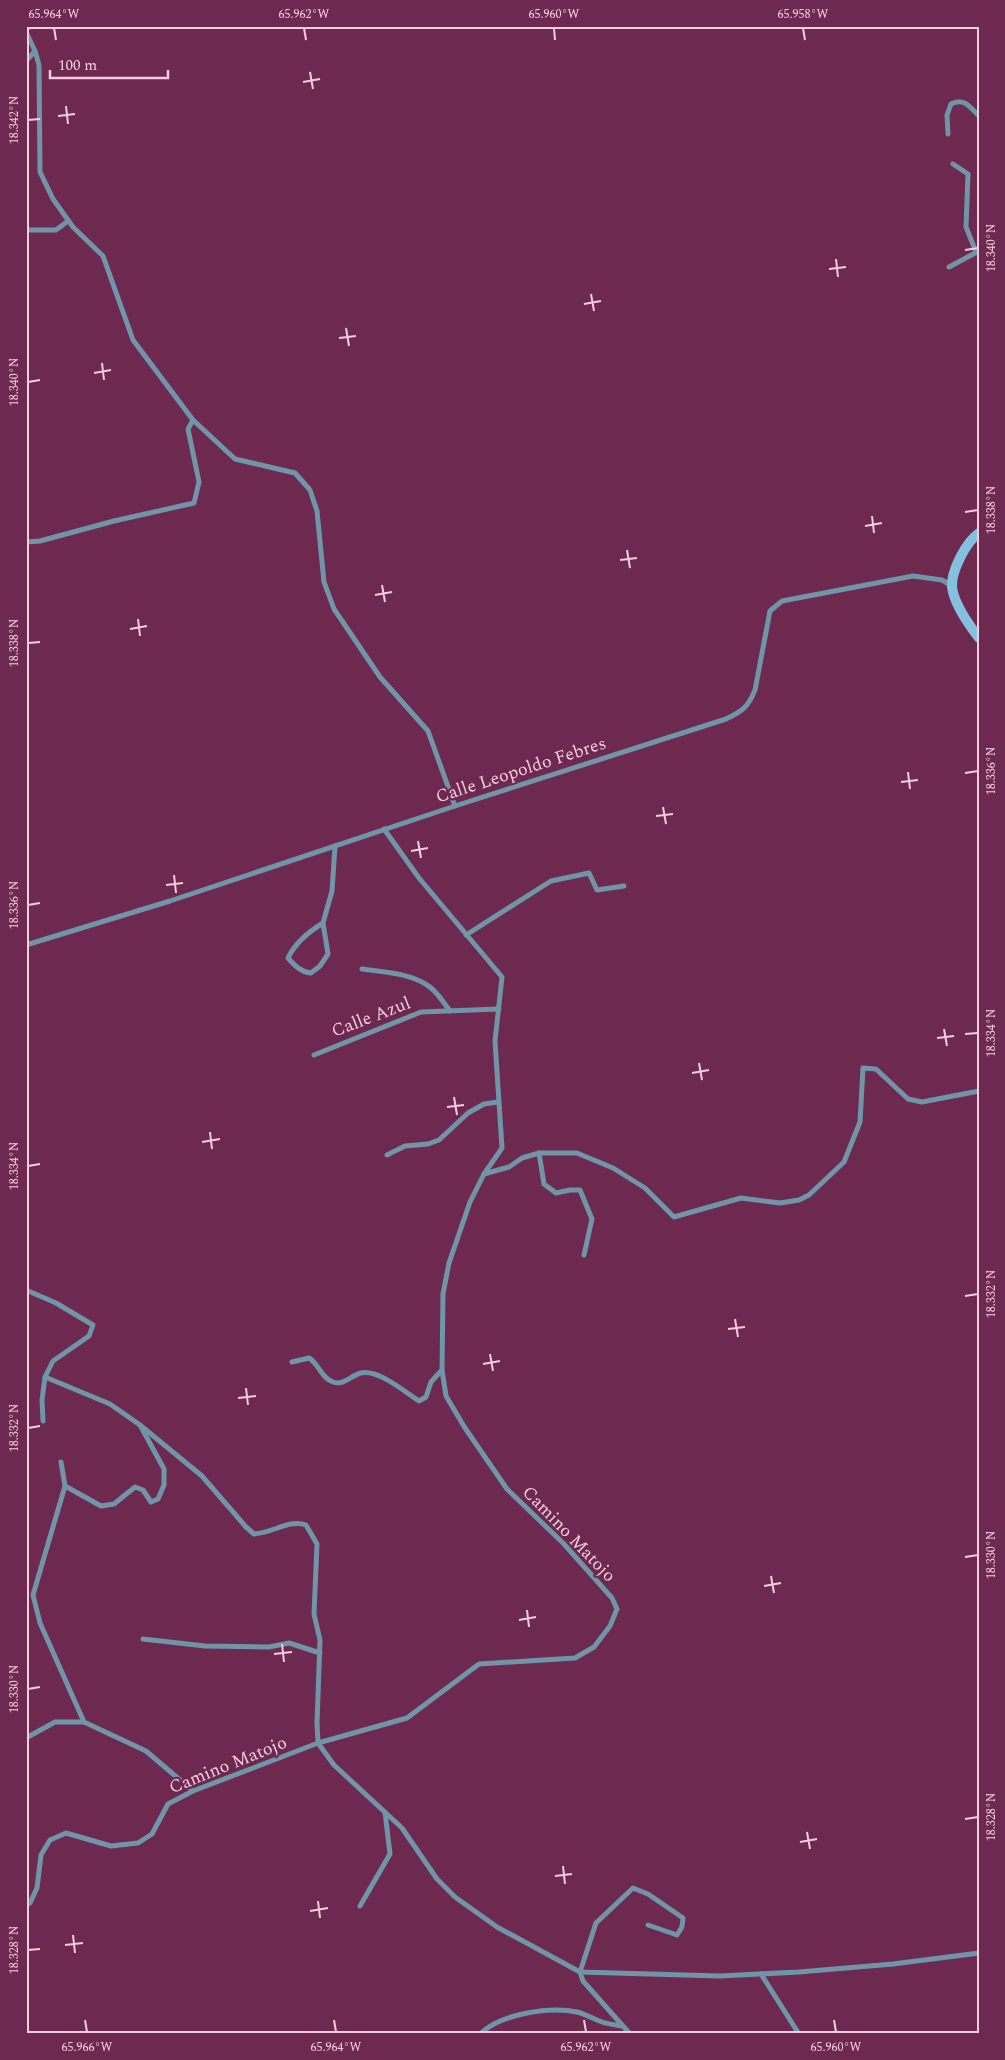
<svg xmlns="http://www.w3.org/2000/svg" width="1005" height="2060" font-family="Spectral,serif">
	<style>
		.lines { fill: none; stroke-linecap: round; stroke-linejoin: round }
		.street { stroke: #7095a6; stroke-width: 5 }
		.secondary { stroke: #85c1dd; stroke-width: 10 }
		.ticks { fill: none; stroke: #f6cce0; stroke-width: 2 }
		.labels { text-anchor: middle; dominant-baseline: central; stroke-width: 4.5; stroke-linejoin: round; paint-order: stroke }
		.street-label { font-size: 18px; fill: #f6cce0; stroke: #6d294f }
		.neatline { fill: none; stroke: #f6cce0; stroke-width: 2 }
		.ticks-label { font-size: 12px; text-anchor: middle; fill: #f6cce0 }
	</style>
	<rect width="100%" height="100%" fill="#6d294f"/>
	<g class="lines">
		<g class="street">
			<polyline points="26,29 31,26"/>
			<polyline points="26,32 35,51 39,65 40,172 53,199 73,227 103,256 133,340 193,420 235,459 295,473 310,490 317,511 324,582 334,609 380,677 428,731 455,806"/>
			<polyline points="26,61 35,51"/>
			<path d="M948,134L947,115L951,104C964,97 970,107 979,116"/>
			<polyline points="953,164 968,174 966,227 976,252"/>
			<polyline points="26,228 30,230 56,230 68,221"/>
			<polyline points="949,267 977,252"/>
			<polyline points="26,542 40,541 114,521 194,503 199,482 188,429 193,420"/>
			<path d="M323,923C310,931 295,943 288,958C295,966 301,972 311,973L320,966L328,954L323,923L332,891L335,846"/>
			<polyline points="466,935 551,881 589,873 597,890 624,886"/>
			<path d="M26,945L170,901L455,806L726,719C743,711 748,707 755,690L770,611L782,601L913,576L942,580L952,586"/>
			<path d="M362,969C383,972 409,973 427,985C437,991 443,1002 450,1011"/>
			<polyline points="314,1055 421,1012 499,1009"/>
			<polyline points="539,1153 544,1184 556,1193 570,1190 580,1190 592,1219 584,1255"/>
			<polyline points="387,1155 405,1146 428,1144 439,1140 468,1113 484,1104 498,1102"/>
			<polyline points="484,1174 509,1167 522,1158 539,1153 577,1153 613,1168 645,1188 674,1217 741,1198 780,1203 799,1200 809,1195 844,1162 860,1122 863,1068 876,1069 908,1099 922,1102 979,1091"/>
			<polyline points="26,1290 56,1303 93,1325 89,1336 53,1361 45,1377 42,1400 43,1421"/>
			<path d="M292,1362L309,1358C319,1364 321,1378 333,1382C343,1386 352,1375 361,1373C378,1369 405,1392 419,1401L426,1397L431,1382L442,1370"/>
			<polyline points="45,1377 110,1404 140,1425 164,1469 164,1485 158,1499 151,1502 143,1490 135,1487 114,1504 101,1506 65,1486 61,1462"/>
			<path d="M140,1425L202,1476L246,1527L254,1534C273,1533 289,1519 306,1525L317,1544L314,1614L320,1640L317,1723L318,1743L334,1765L402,1828L437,1879L455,1897L497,1927L580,1972L720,1976L799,1972L893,1964L979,1953"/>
			<polyline points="65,1486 33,1595 40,1623 84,1722"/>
			<polyline points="143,1639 205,1646 269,1647 289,1643 320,1653"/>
			<polyline points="26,1738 55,1722 84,1722 146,1751 193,1791"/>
			<polyline points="26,1905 30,1903 37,1888 41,1855 50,1840 66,1833 111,1846 138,1843 152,1834 168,1804 193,1791 318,1743 407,1718 479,1664 575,1658 594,1647 610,1626 617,1609 612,1598 564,1544 507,1489 465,1428 446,1396 442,1370 443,1294 449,1263 470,1202 484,1174 502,1148 495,1041 502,977 419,878 384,829"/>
			<polyline points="360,1906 390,1854 385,1812"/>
			<polyline points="761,1974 799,2034"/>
			<path d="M480,2034C500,2014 550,2006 577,2012C585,2014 594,2019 602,2022C608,2024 615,2025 621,2026"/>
			<polyline points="630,2034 583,1981 580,1972 596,1923 633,1888 648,1894 683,1918 682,1927 677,1935 648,1925"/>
		</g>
		<path class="secondary" d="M979,533C966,542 951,571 952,587C954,604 969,625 979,638"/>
	</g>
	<path class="ticks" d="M54,28L56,40M304,28L306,40M554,28L555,40M803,28L805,40M310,72L313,89M303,82L320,79M66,106L68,124M58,116L75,114M28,120L40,119M965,250L978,248M836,259L838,277M829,269L846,267M591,294L594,311M584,304L601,301M346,328L349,346M339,338L356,336M102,363L104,380M94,373L111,370M28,382L40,380M965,512L978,510M872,516L874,533M865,526L882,523M627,550L630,568M620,560L637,558M382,585L385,602M375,595L392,592M138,619L140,636M130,629L147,626M28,643L40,642M908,772L910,789M965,773L978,771M901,782L918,780M663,807L666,824M656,816L673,814M418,841L421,858M411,851L428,848M174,875L176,893M166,885L183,883M28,905L40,903M944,1029L947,1046M965,1034L978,1033M937,1038L954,1036M699,1063L702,1080M692,1073L709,1070M454,1097L457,1115M447,1107L464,1105M210,1132L212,1149M202,1142L220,1139M28,1166L40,1164M965,1296L978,1294M735,1319L738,1337M728,1329L745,1327M490,1354L493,1371M483,1364L500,1361M246,1388L248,1405M238,1398L256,1396M28,1428L40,1426M965,1557L978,1555M771,1576L774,1593M764,1586L781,1583M527,1610L529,1627M519,1620L536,1617M282,1644L284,1662M274,1654L292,1652M28,1689L40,1687M965,1819L978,1817M807,1832L810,1849M800,1842L817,1839M563,1866L565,1884M555,1876L572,1874M318,1901L320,1918M310,1911L328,1908M73,1935L75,1953M65,1945L83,1943M28,1950L40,1949M85,2020L87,2032M334,2020L336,2032M584,2020L586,2032M834,2020L836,2032"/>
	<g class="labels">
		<g class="street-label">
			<text transform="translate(521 770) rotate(-18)">Calle Leopoldo Febres</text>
			<text transform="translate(371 1017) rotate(-21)">Calle Azul</text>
			<text transform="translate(569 1534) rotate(46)">Camino Matojo</text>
			<text transform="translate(228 1765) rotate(-22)">Camino Matojo</text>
		</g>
	</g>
	<rect width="1005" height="2060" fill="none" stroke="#6d294f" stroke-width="55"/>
	<path d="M50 70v8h118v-8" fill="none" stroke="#f6cce0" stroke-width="2.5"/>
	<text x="58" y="70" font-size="15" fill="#f6cce0" stroke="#6d294f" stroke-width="4" paint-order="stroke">100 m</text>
	<rect x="28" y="28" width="950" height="2004" class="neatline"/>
	<g class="ticks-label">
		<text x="54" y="18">65.964°W</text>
		<text x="304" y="18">65.962°W</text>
		<text x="554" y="18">65.960°W</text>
		<text x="803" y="18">65.958°W</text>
		<text transform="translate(14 120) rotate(-90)" y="4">18.342°N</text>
		<text transform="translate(991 248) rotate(-90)" y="4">18.340°N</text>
		<text transform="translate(14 382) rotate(-90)" y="4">18.340°N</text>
		<text transform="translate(991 510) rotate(-90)" y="4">18.338°N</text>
		<text transform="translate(14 643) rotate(-90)" y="4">18.338°N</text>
		<text transform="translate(991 771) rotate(-90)" y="4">18.336°N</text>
		<text transform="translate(14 905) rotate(-90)" y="4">18.336°N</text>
		<text transform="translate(991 1033) rotate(-90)" y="4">18.334°N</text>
		<text transform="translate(14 1166) rotate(-90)" y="4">18.334°N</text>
		<text transform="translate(991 1294) rotate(-90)" y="4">18.332°N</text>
		<text transform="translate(14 1428) rotate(-90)" y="4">18.332°N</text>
		<text transform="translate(991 1555) rotate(-90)" y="4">18.330°N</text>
		<text transform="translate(14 1689) rotate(-90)" y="4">18.330°N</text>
		<text transform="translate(991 1817) rotate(-90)" y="4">18.328°N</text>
		<text transform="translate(14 1950) rotate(-90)" y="4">18.328°N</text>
		<text x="87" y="2051">65.966°W</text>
		<text x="336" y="2051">65.964°W</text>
		<text x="586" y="2051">65.962°W</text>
		<text x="836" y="2051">65.960°W</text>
	</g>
</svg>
